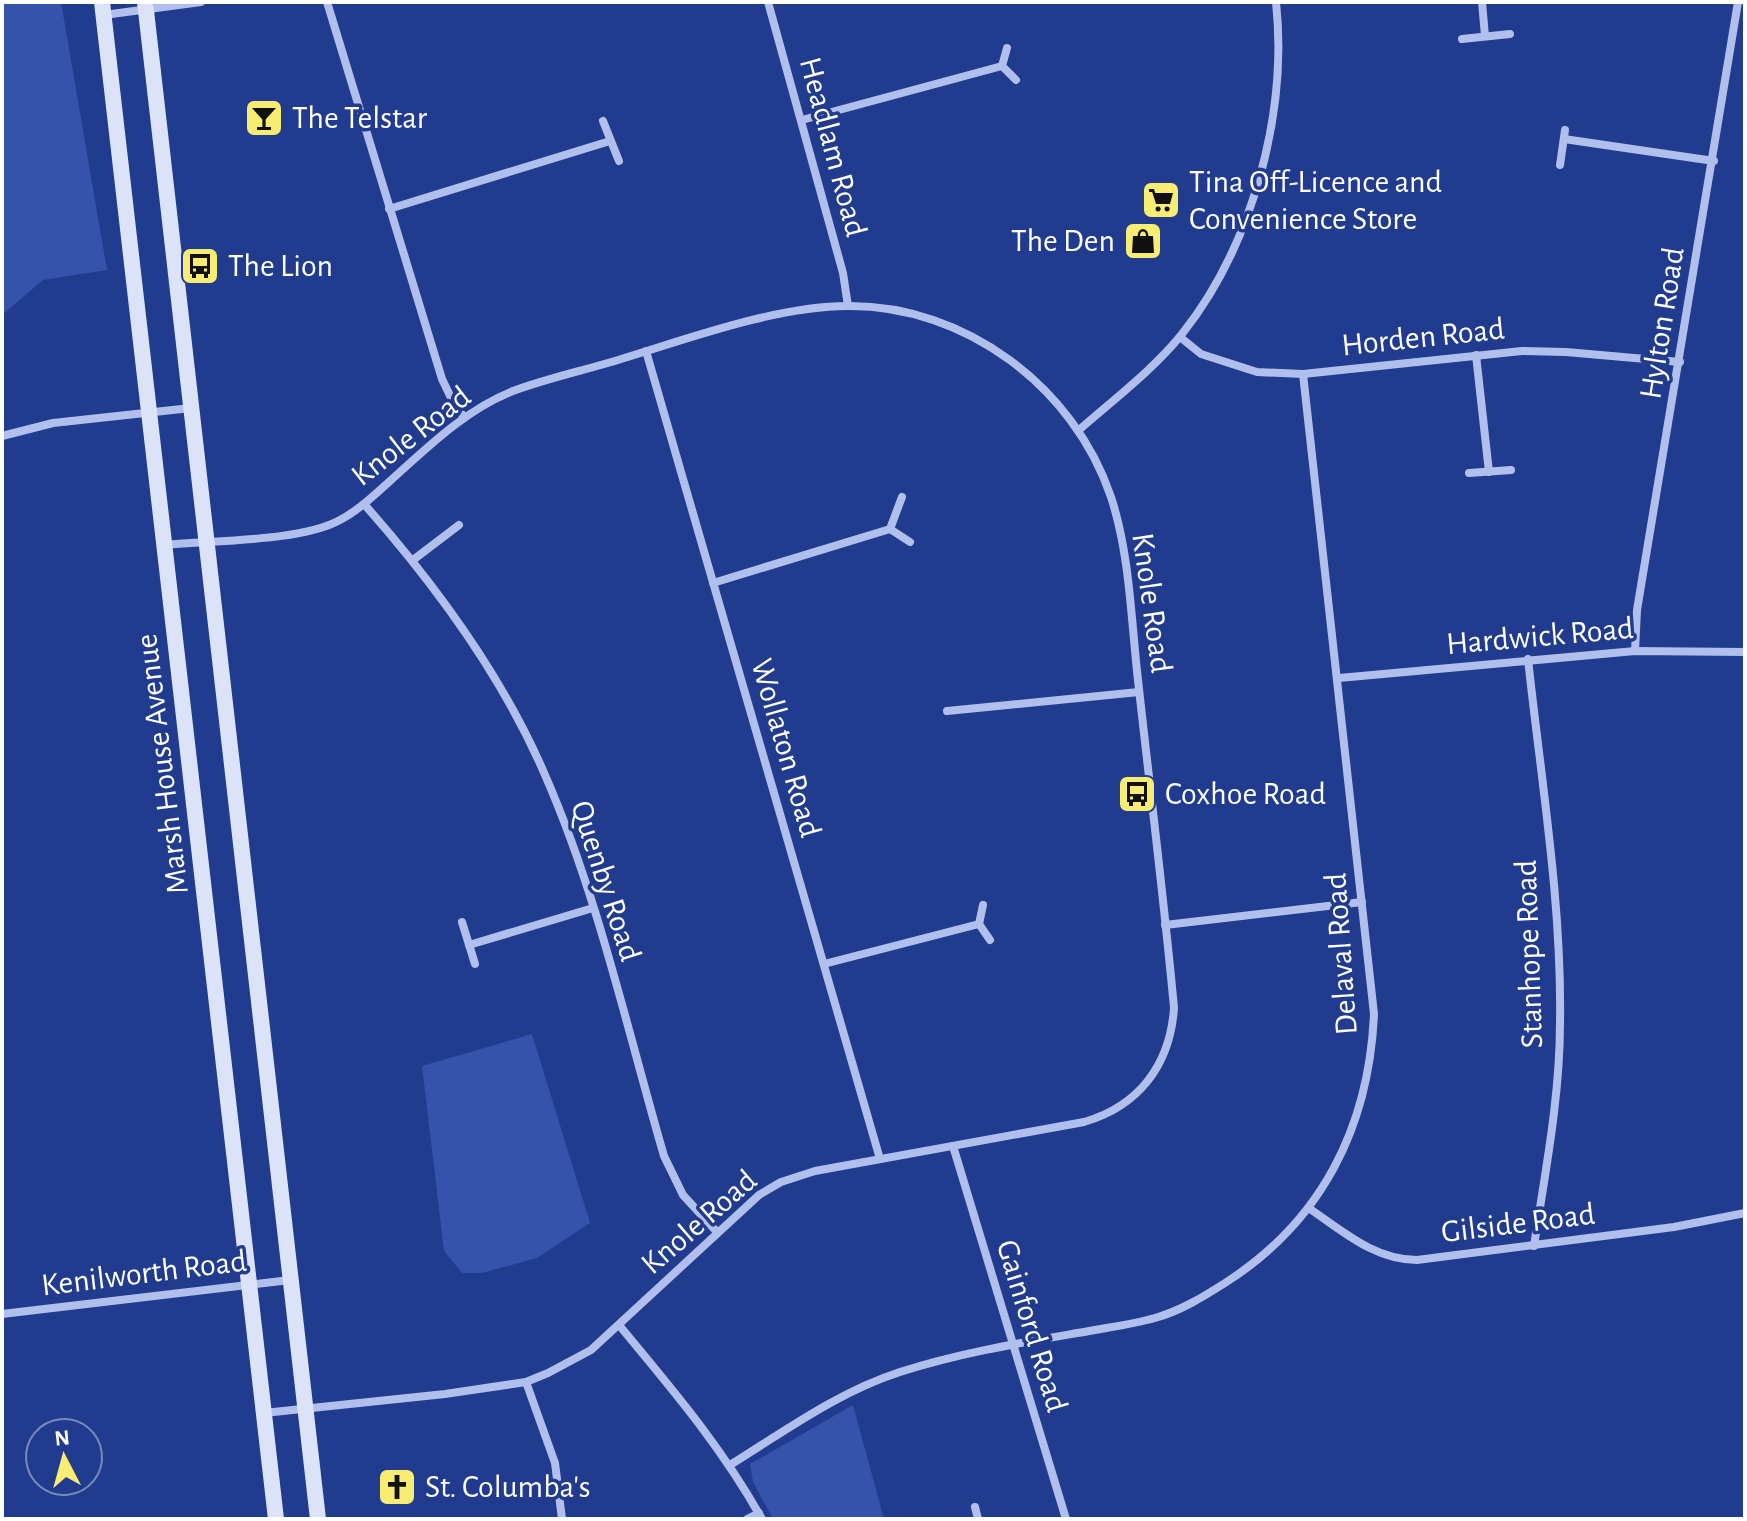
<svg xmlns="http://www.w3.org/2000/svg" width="1747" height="1521" font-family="'Alegreya Sans',sans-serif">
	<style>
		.green { fill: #3553ab }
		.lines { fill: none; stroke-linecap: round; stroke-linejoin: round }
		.street { stroke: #b0bfec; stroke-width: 8 }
		.secondary { stroke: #dce3f9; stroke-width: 16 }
		.labels { text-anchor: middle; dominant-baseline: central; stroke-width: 7; stroke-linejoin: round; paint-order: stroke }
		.poi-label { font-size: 32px; fill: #fff; stroke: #213b8e; text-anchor: start }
		.street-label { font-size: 32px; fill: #fff; stroke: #213b8e }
	</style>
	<rect width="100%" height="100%" fill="#213b8e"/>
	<g class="green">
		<polygon points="2,2 61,2 107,270 43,280 2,315"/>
		<polygon points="532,1034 590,1223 537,1258 482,1273 462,1273 444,1251 422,1066"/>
		<polygon points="853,1405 884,1519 773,1519 753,1482 750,1464"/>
	</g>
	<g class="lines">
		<g class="street">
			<polyline points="327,2 442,379 454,404 464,417"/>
			<polyline points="768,2 843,273 848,306"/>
			<polyline points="1482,2 1485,36"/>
			<polyline points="104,15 201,2"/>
			<polyline points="1462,39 1510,34"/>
			<polyline points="1007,48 1002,66 1016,80"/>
			<polyline points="802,120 1002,66"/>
			<polyline points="603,121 619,161"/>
			<polyline points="1564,139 1714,161"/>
			<polyline points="1560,165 1565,130"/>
			<polyline points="389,209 610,141"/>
			<polyline points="1180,337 1201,354 1257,372 1303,374 1522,351 1566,352 1680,362"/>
			<polyline points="646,351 880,1159"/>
			<polyline points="1476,355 1489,472"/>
			<path d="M1079,430C1113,400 1153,370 1182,334C1252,246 1288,114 1276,2"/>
			<polyline points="2,436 53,423 191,408"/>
			<polyline points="1469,473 1511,470"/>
			<path d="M364,504C434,583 503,677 545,775C598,896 627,1029 664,1156L683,1195L717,1232"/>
			<polyline points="890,529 902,497"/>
			<path d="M165,545C212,540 300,542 340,520C359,510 374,495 390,481C428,447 465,410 513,391C548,378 586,370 621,359C690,338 777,306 848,306C965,305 1074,387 1111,497C1130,555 1131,620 1138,680C1150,789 1164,899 1174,1008C1170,1065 1139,1106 1084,1122L815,1171L781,1182L759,1195L591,1350L548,1373L526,1382L445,1394L264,1413"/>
			<polyline points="413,560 459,525"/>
			<polyline points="713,583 890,529 910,542"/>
			<polyline points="1635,651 1637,610 1738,2"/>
			<path d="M1528,659C1541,780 1562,902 1560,1023C1560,1097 1545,1173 1534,1246"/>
			<polyline points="1339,678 1635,651 1745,652"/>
			<polyline points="947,711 1139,692"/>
			<polyline points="983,905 979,924 990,940"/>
			<polyline points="462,922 475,964"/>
			<polyline points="1165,925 1362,902"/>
			<polyline points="469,945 593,908"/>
			<polyline points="824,964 979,924"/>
			<polyline points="953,1146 1066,1519"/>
			<path d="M1310,1209C1344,1232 1375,1260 1417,1260L1674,1227L1745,1213"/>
			<polyline points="2,1314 290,1280"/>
			<path d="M619,1325C672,1389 721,1446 762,1519"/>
			<polyline points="526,1382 555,1463 562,1519"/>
			<path d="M730,1465C785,1431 838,1392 900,1372C962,1352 1026,1342 1089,1331C1111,1327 1134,1324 1155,1318C1180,1311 1203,1297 1225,1283C1322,1221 1369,1127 1374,1014L1303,374"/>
			<polyline points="975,1507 978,1519"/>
			<polyline points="747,1519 759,1513"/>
		</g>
		<g class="secondary">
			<polyline points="102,2 276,1519"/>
			<polyline points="145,2 318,1519"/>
		</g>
	</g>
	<defs>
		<g id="bar-square" transform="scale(2)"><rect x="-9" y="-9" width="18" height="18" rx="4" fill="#f8ec72" stroke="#213b8e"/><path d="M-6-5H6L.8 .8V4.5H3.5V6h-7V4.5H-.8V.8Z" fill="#111"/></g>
		<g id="supermarket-square" transform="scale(2)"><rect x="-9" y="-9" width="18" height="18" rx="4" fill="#f8ec72" stroke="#213b8e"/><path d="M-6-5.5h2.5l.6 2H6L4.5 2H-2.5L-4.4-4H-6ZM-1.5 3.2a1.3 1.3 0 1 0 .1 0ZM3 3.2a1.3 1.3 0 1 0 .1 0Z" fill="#111"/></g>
		<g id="shop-square" transform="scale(2)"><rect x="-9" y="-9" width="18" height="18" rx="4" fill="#f8ec72" stroke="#213b8e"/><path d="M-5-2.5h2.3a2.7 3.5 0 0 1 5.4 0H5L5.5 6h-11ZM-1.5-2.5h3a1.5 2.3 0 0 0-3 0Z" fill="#111"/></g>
		<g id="bus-square" transform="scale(2)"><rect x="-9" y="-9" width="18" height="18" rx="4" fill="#f8ec72" stroke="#213b8e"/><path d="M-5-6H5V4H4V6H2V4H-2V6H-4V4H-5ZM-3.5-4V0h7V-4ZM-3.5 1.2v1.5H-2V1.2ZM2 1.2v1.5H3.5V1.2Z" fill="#111"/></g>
		<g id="church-square" transform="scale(2)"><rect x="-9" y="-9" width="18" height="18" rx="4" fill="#f8ec72" stroke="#213b8e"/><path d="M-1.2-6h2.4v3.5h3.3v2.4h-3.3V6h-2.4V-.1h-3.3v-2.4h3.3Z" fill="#111"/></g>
	</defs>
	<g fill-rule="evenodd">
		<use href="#bar-square" x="264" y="118"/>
		<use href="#supermarket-square" x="1161" y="200"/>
		<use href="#shop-square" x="1143" y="241"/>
		<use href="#bus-square" x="200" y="266"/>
		<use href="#bus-square" x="1137" y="794"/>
		<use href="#church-square" x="397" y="1487"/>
	</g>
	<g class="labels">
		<g class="poi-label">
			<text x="292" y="118">The Telstar</text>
			<text x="1189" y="182">Tina Off-Licence and<tspan x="1189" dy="37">Convenience Store</tspan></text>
			<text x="1115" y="241" text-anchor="end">The Den</text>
			<text x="228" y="266">The Lion</text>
			<text x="1165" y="794">Coxhoe Road</text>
			<text x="425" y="1487">St. Columba's</text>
		</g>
		<g class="street-label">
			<text transform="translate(833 147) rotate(75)">Headlam Road</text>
			<text transform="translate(1662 323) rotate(-81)">Hylton Road</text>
			<text transform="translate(1423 337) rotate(-6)">Horden Road</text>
			<text transform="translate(411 436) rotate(-38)">Knole Road</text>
			<text transform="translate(1152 603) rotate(82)">Knole Road</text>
			<text transform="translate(1540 636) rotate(-5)">Hardwick Road</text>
			<text transform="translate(786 748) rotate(74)">Wollaton Road</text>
			<text transform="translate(162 764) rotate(-97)">Marsh House Avenue</text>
			<text transform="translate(606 881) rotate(72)">Quenby Road</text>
			<text transform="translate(1341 954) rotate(-94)">Delaval Road</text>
			<text transform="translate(1529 954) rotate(-92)">Stanhope Road</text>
			<text transform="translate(699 1222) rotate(-41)">Knole Road</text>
			<text transform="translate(1518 1223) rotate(-7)">Gilside Road</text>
			<text transform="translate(144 1273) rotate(-7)">Kenilworth Road</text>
			<text transform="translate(1032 1326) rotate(73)">Gainford Road</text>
		</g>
	</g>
	<rect width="1747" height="1521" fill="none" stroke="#ffffff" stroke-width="8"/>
	<g transform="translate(64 1457) rotate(354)"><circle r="38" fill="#213b8e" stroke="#7a89bb" stroke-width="2"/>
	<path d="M0-6L14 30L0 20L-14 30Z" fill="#f8ec72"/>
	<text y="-12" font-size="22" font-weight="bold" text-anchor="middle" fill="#ffffff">N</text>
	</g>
</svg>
